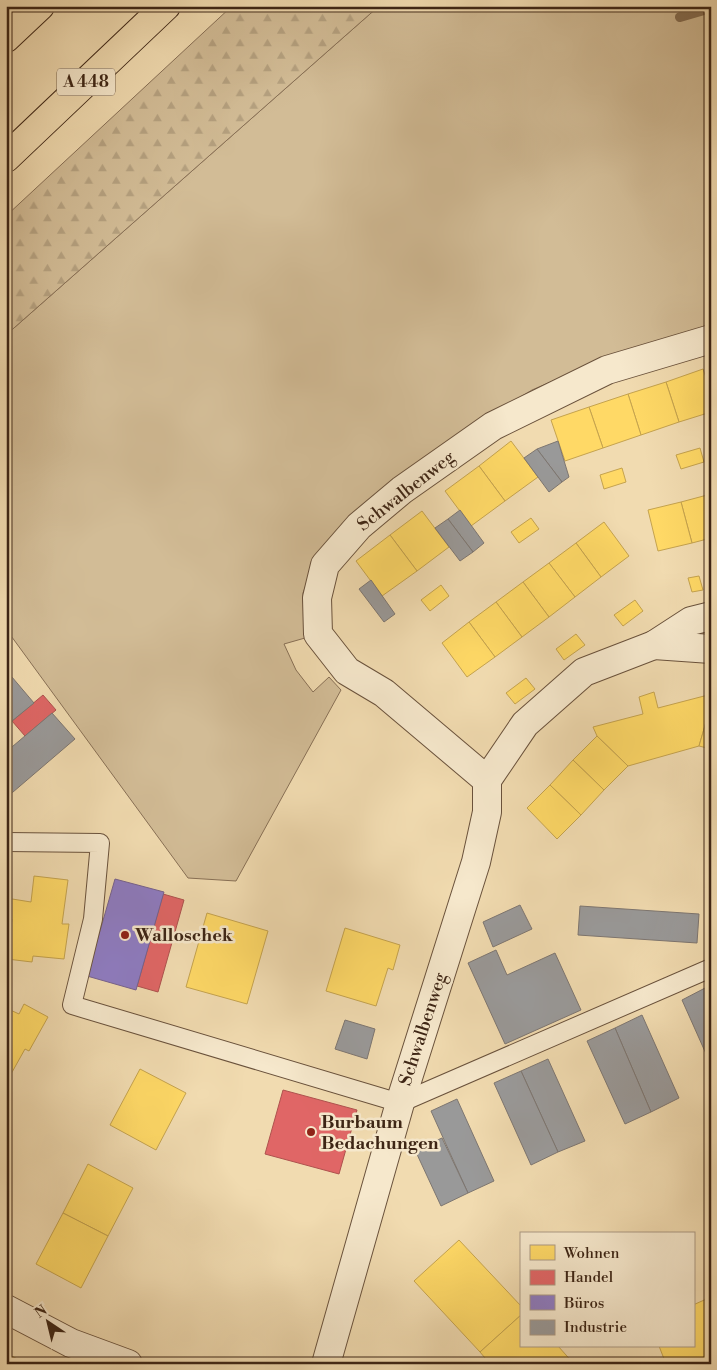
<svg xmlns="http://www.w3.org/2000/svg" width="717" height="1370" font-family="'Libre Bodoni',serif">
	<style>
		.grass { fill: #d2bc96; stroke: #887056 }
		.forest { fill: url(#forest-firs); stroke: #887056 }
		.homes { fill: #ffd966; stroke: #c5a34e }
		.shops { fill: #e06666; stroke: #af524e }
		.offices { fill: #8e7cc3; stroke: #76628f }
		.industry { fill: #999; stroke: #7d7671 }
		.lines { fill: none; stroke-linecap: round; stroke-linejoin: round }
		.stream { stroke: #846d52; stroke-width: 10 }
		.lane-casing { stroke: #6a523c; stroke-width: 20 }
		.street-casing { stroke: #6a523c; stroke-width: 30 }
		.highway-casing { stroke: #3d2515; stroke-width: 30 }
		.lane { stroke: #f6e8cc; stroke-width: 18 }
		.street { stroke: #f6e8cc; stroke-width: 28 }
		.highway { stroke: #f1dbb0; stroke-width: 28 }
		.poi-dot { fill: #8f2418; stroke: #f6e8cc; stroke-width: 2 }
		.labels { text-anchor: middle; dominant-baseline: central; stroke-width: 5; stroke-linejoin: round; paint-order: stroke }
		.shield { fill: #f6e8cc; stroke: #74604c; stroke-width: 1 }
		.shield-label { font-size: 16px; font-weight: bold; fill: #3d2515 }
		.street-label { font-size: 18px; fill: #3d2515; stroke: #f6e8cc }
		.poi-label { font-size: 18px; font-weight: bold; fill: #3d2515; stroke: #f6e8cc; text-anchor: start }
	</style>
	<defs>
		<pattern id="forest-firs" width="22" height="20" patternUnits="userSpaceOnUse" patternTransform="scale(1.25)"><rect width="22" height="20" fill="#d2bc96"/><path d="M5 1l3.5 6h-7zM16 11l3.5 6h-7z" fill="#b5a180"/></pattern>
	</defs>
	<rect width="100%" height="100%" fill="#f1dbb0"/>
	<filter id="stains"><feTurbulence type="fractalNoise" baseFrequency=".004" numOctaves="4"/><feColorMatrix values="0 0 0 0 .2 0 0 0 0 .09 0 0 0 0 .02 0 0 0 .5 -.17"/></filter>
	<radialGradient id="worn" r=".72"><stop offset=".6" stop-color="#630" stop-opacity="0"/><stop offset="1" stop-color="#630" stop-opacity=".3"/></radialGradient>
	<polygon class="grass" points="379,6 711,6 711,330 590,365 532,390 469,428 313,566 303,593 305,638 284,644 296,670 313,692 329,677 341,690 236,881 188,878 6,629 6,335"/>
	<polygon class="forest" points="232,6 379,6 6,335 6,216"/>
	<g class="homes">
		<polygon points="703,369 711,391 711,412 679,422 666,382"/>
		<polygon points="666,382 679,422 641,435 628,394"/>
		<polygon points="628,394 641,435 603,448 589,407"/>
		<polygon points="589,407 603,448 565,461 551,420"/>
		<polygon points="511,441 538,477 505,501 479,466"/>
		<polygon points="700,448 704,462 681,469 676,455"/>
		<polygon points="479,466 505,501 471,526 445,491"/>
		<polygon points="622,468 626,482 604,489 600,475"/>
		<polygon points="711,494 711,538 692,543 681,502"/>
		<polygon points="681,502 692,543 658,551 648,510"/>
		<polygon points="422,511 449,547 417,571 390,535"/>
		<polygon points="531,518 539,529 519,543 511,532"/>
		<polygon points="604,522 629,556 601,577 576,543"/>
		<polygon points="390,535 417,571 382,596 356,561"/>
		<polygon points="576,543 601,577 575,597 549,563"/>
		<polygon points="549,563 575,597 549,617 523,582"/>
		<polygon points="699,576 703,590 692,592 688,578"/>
		<polygon points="523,582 549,617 522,637 496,602"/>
		<polygon points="441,585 449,596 430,611 421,600"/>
		<polygon points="635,600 643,611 623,626 614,615"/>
		<polygon points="496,602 522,637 495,657 469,622"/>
		<polygon points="469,622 495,657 467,677 442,643"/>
		<polygon points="576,634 585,645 564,660 556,649"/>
		<polygon points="526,678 535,689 515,704 506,693"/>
		<polygon points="654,692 658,708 708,695 711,705 699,746 628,766 597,736 593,727 643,714 639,697"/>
		<polygon points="711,705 711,749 699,746"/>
		<polygon points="597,736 628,766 604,790 573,760"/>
		<polygon points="573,760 604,790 581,815 550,785"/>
		<polygon points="550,785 581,815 557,839 527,808"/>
		<polygon points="34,876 68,880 62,924 69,924 64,959 33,956 32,962 7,959 12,919 6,919 6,898 31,902"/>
		<polygon points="207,913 268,931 247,1004 186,987"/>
		<polygon points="345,928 400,945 393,970 388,968 376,1006 326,991"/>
		<polygon points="24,1004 48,1017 29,1051 25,1049 11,1074 6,1071 6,1008 19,1014"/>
		<polygon points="140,1069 186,1093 156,1150 110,1125"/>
		<polygon points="88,1164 133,1188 108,1236 63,1213"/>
		<polygon points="63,1213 108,1236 81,1288 36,1264"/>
		<polygon points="459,1240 521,1306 521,1315 480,1352 414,1281"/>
		<polygon points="711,1297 711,1361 705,1364 666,1364 659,1346 693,1346 693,1305"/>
		<polygon points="521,1315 521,1346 558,1346 574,1364 490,1364 480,1352"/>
		<polygon points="6,1353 27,1364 6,1364"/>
	</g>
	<g class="shops">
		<polygon points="43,695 56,710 25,736 12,721"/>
		<polygon points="163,894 184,900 158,992 137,986"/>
		<polygon points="283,1090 357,1110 339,1174 265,1154"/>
	</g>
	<polygon class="offices" points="115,879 164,892 136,990 87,976"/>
	<g class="industry">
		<polygon points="558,441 569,477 562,482 537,449"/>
		<polygon points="537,449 562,482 549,492 524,458"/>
		<polygon points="460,510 484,543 473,552 448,519"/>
		<polygon points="448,519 473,552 460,561 435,528"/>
		<polygon points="371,580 395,614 384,622 359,589"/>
		<polygon points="6,670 34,703 12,721 6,714"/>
		<polygon points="52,713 75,739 6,798 6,752"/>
		<polygon points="520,905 532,929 493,947 483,922"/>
		<polygon points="580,906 699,914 697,943 578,935"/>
		<polygon points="496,950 507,975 555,953 581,1010 505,1044 468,963"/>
		<polygon points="707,987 711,996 711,1065 682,1000"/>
		<polygon points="642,1015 679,1098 651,1112 615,1028"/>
		<polygon points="345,1020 375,1029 367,1059 335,1049"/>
		<polygon points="615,1028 651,1112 625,1124 587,1041"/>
		<polygon points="548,1059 585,1141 558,1152 521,1071"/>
		<polygon points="521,1071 558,1152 531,1165 494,1083"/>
		<polygon points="457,1099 494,1181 468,1193 431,1111"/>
		<polygon points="442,1138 468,1193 441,1206 415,1150"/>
	</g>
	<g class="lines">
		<polyline class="stream" points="680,17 711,8"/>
		<g class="lane-casing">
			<polyline id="lane" points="6,842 100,843 93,919 72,1005 400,1103 711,968"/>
		</g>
		<g class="street-casing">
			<g id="street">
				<polyline points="654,645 711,649"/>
				<polyline points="487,780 525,724 584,672 654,645 691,621 711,616"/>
				<polyline points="6,1309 71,1343 128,1364"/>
				<polyline points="326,1364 400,1103 476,862 487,812 487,780 384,693 347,671 318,634 317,598 325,565 359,526 402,490 493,426 607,370 711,339"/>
			</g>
		</g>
		<g class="highway-casing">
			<g id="highway">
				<polyline points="6,38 40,6"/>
				<polyline points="6,158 166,6"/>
			</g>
		</g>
		<use href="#lane" class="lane"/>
		<use href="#street" class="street"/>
		<use href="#highway" class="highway"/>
	</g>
	<g class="poi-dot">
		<circle cx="125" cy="935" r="5"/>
		<circle cx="311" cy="1132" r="5"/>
	</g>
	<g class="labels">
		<rect class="shield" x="57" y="68.5" width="58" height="27" rx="4"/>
		<g class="shield-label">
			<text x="86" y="82">A 448</text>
		</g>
		<g class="street-label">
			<text transform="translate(406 491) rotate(-38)">Schwalbenweg</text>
			<text transform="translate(423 1029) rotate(-72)">Schwalbenweg</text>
		</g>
		<g class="poi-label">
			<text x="135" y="935">Walloschek</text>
			<text x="321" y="1122">Burbaum<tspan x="321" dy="21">Bedachungen</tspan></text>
		</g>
	</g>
	<rect width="717" height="1370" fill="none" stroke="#f1dbb0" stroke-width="25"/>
	<rect x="8" y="8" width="702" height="1355" fill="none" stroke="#3d2515" stroke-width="2.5"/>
	<rect x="12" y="12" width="692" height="1345" fill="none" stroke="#3d2515"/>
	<rect x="520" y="1232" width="175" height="115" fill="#f6e8cc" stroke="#ac9a83"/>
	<rect x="530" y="1245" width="25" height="15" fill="#ffd966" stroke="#ac9a83"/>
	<text x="564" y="1258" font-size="15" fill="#3d2515">Wohnen</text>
	<rect x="530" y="1270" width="25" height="15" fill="#e06666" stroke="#ac9a83"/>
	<text x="564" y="1282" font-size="15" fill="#3d2515">Handel</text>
	<rect x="530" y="1295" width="25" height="15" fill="#8e7cc3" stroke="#ac9a83"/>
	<text x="564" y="1308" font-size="15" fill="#3d2515">Büros</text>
	<rect x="530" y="1320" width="25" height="15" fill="#999999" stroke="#ac9a83"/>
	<text x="564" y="1332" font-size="15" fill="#3d2515">Industrie</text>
	<g transform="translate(48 1322) rotate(325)" stroke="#f6e8cc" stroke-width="4" paint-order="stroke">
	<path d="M0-4L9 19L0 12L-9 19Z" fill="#3d2515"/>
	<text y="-8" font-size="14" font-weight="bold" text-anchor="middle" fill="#3d2515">N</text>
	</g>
	<rect width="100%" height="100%" filter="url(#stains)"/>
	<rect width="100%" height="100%" fill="url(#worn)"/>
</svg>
